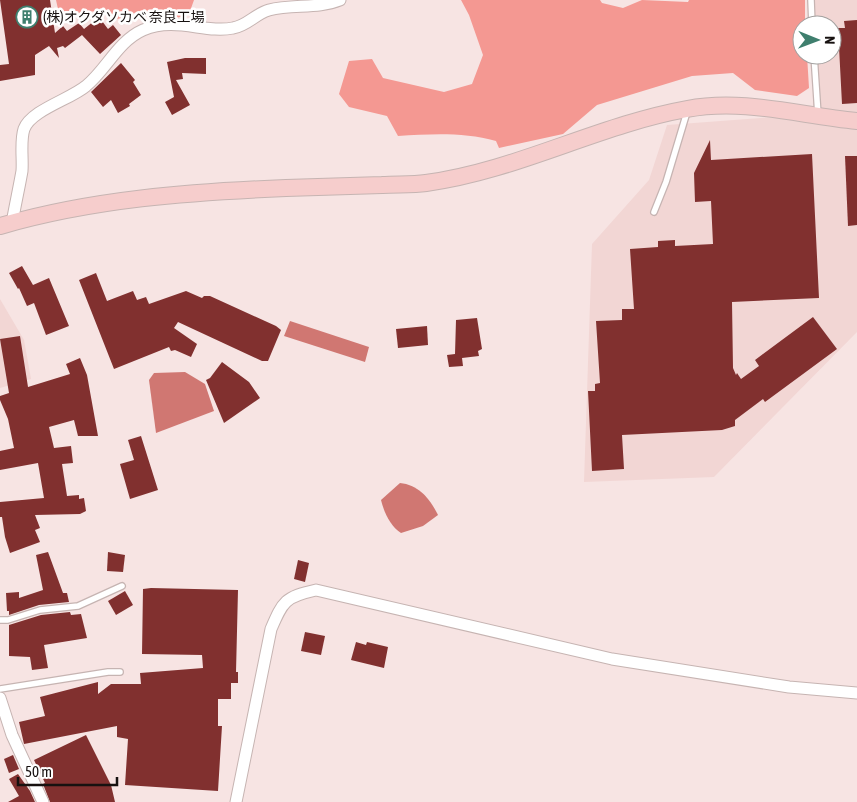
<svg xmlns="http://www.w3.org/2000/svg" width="857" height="802" font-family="'Asap Condensed','Noto Sans JP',sans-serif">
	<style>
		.built { fill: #f2d6d4 }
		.forest { fill: #f49892 }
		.water { fill: #d07772 }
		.building { fill: #81302f }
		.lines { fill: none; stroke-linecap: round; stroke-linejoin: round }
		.lane-casing { stroke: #c6b4b2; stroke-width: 8 }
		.street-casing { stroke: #c6b4b2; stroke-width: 13 }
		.secondary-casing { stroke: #c6b4b2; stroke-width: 18 }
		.lane { stroke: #fff; stroke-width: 5.5 }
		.street { stroke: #fff; stroke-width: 11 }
		.secondary { stroke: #f6cdcc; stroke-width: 16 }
		.labels { text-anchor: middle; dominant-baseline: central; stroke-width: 5; stroke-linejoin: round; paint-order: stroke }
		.poi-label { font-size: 14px; fill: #171110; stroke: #fff; text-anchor: start }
	</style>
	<rect width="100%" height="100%" fill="#f7e4e3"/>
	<g class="built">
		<polygon points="812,0 857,0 857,332 714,477 584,482 592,244 649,180 667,125 813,114 813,55 832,55 832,25 812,25"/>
		<polygon points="0,299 24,340 31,379 0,388"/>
	</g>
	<g class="forest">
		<path d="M56,0H194L189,14C169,21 155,24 137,12L112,21L103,11L82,12L60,18Z"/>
		<path d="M461,0H600L602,3L623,8L642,0L688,2L689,0H805V25H802V55H807L809,88L797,96L755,90L733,73L692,76L597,105L563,134L499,148L496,141C464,132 431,134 398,136L387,116L349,107L339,94L349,61L372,59L383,78L444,92L472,84L483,55L469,15Z"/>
	</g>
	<g class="water">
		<polygon points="290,321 369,347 365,362 284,336"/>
		<polygon points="185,372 205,384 214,411 156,433 149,380 154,373"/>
		<path d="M400,483C419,485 430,499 438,515L423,526L401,533C390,526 384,512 381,500Z"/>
	</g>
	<g class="building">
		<polygon points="0,0 50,0 55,33 63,26 67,31 79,23 84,29 99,17 108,29 113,25 121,35 100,54 82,35 65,48 63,46 57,48 59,58 49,46 35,55 35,75 0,81 0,65 9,64"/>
		<polygon points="857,20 857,103 842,104 838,28 845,28 844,21"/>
		<polygon points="185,58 206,58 206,74 182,73 183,79 176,80 190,105 172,115 165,102 174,97 167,62"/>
		<polygon points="121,63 135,80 133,82 141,95 129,104 130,106 118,113 111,100 103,107 91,92"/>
		<polygon points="710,140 711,160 812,154 819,298 732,302 733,368 736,375 737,373 741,379 759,366 755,360 813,317 837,349 765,402 763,399 735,420 735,426 722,430 622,435 624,469 592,471 588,391 595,391 595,384 600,383 596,321 622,320 622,309 634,309 630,249 658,247 658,241 675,240 675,246 713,244 711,201 695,202 694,173"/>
		<polygon points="845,156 857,156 857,225 848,226"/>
		<polygon points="22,266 33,285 49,278 69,326 46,335 34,303 27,306 19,288 18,289 9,273"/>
		<polygon points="96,273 107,301 133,291 137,300 146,297 149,304 186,291 202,298 204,296 210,296 276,326 281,330 268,361 262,361 178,322 174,328 197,344 191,357 175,350 171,351 169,347 114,369 79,280"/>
		<polygon points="477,318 482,349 478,351 479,356 462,358 463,366 449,367 447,355 455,354 456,320"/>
		<polygon points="427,326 428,345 398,348 396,329"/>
		<polygon points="20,336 28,387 70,374 66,364 80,358 87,375 98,436 78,436 74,420 49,427 54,448 71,446 73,463 62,464 67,496 79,495 79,499 84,498 86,511 80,514 35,515 40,528 35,530 40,542 10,553 5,537 2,517 0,517 0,502 44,498 38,463 0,470 0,451 14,448 8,419 0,400 0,396 9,393 0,339"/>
		<polygon points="222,362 249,382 260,398 224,423 206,380 210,378"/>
		<polygon points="141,436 158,490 130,499 120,464 134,460 128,440"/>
		<polygon points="48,552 63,593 67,593 69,602 39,605 9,615 9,611 7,611 6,593 19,592 19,598 43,590 36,555"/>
		<polygon points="108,552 125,555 123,572 107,571"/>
		<polygon points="298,560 309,563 305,582 294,579"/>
		<polygon points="151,588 238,590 236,672 238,672 238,683 231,683 231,699 218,699 218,726 222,726 218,791 125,785 128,739 117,737 117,726 24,744 19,722 45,716 40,697 98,682 98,694 111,684 141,684 140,673 203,668 202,655 142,654 143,589"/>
		<polygon points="125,591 133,605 116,615 108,601"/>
		<polygon points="70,612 71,615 81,614 87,638 44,645 48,668 32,670 30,657 9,656 9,625 41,615"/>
		<polygon points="305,632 325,636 321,655 301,651"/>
		<polygon points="356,642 366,645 367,642 388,647 384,668 351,660"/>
		<polygon points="86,735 111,785 115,802 50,802 43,784 45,783 34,760"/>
		<polygon points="13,755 19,769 9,773 4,759"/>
		<polygon points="18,774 30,791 35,802 8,802 19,796 9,779"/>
	</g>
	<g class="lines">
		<g class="lane-casing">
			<g id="lane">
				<polyline points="811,0 812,25"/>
				<polyline points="814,55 818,115"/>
				<polyline points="654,212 666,182 687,112"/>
				<polyline points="0,620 8,620 40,610 78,606 122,586"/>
				<polyline points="0,689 108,672 120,672"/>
			</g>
		</g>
		<g class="street-casing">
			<g id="street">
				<path d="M12,223C15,206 19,188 22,171C23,158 20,141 24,129C31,110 71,99 86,86C106,70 118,41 143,30C176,16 205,34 233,28C247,26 255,14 269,10C293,4 318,9 340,0"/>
				<polyline points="0,698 12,735 43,802"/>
				<path d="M236,802L271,629C283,601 285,597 316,590L612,659L789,687L857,693"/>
			</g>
		</g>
		<g class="secondary-casing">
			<path id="secondary" d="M0,226C93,199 189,192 286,188C318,187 350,186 382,185C397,184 412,185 426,183C516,171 598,125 687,109C744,98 801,116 857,121"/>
		</g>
		<use href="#lane" class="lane"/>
		<use href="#street" class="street"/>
		<use href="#secondary" class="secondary"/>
	</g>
	<defs>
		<g id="building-ring" transform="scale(1.125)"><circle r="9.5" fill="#fff" stroke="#3f7f6e" stroke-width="1.5"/><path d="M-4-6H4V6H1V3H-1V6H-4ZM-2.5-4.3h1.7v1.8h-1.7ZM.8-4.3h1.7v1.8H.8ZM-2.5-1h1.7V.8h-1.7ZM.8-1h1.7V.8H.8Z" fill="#3f7f6e"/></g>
	</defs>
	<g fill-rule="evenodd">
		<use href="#building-ring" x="27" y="17"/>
	</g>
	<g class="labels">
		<g class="poi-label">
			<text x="43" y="17">(株)オクダソカベ 奈良工場</text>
		</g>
	</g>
	<g transform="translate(817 40) rotate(91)"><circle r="24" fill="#ffffff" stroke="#a2a09f"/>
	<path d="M0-4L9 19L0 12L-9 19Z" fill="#3f7f6e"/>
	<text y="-8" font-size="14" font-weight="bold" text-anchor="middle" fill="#171110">N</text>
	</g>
	<path d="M18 777v8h99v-8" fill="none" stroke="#171110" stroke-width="2.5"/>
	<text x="25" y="777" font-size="15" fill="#171110" stroke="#ffffff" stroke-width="4" paint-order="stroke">50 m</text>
</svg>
